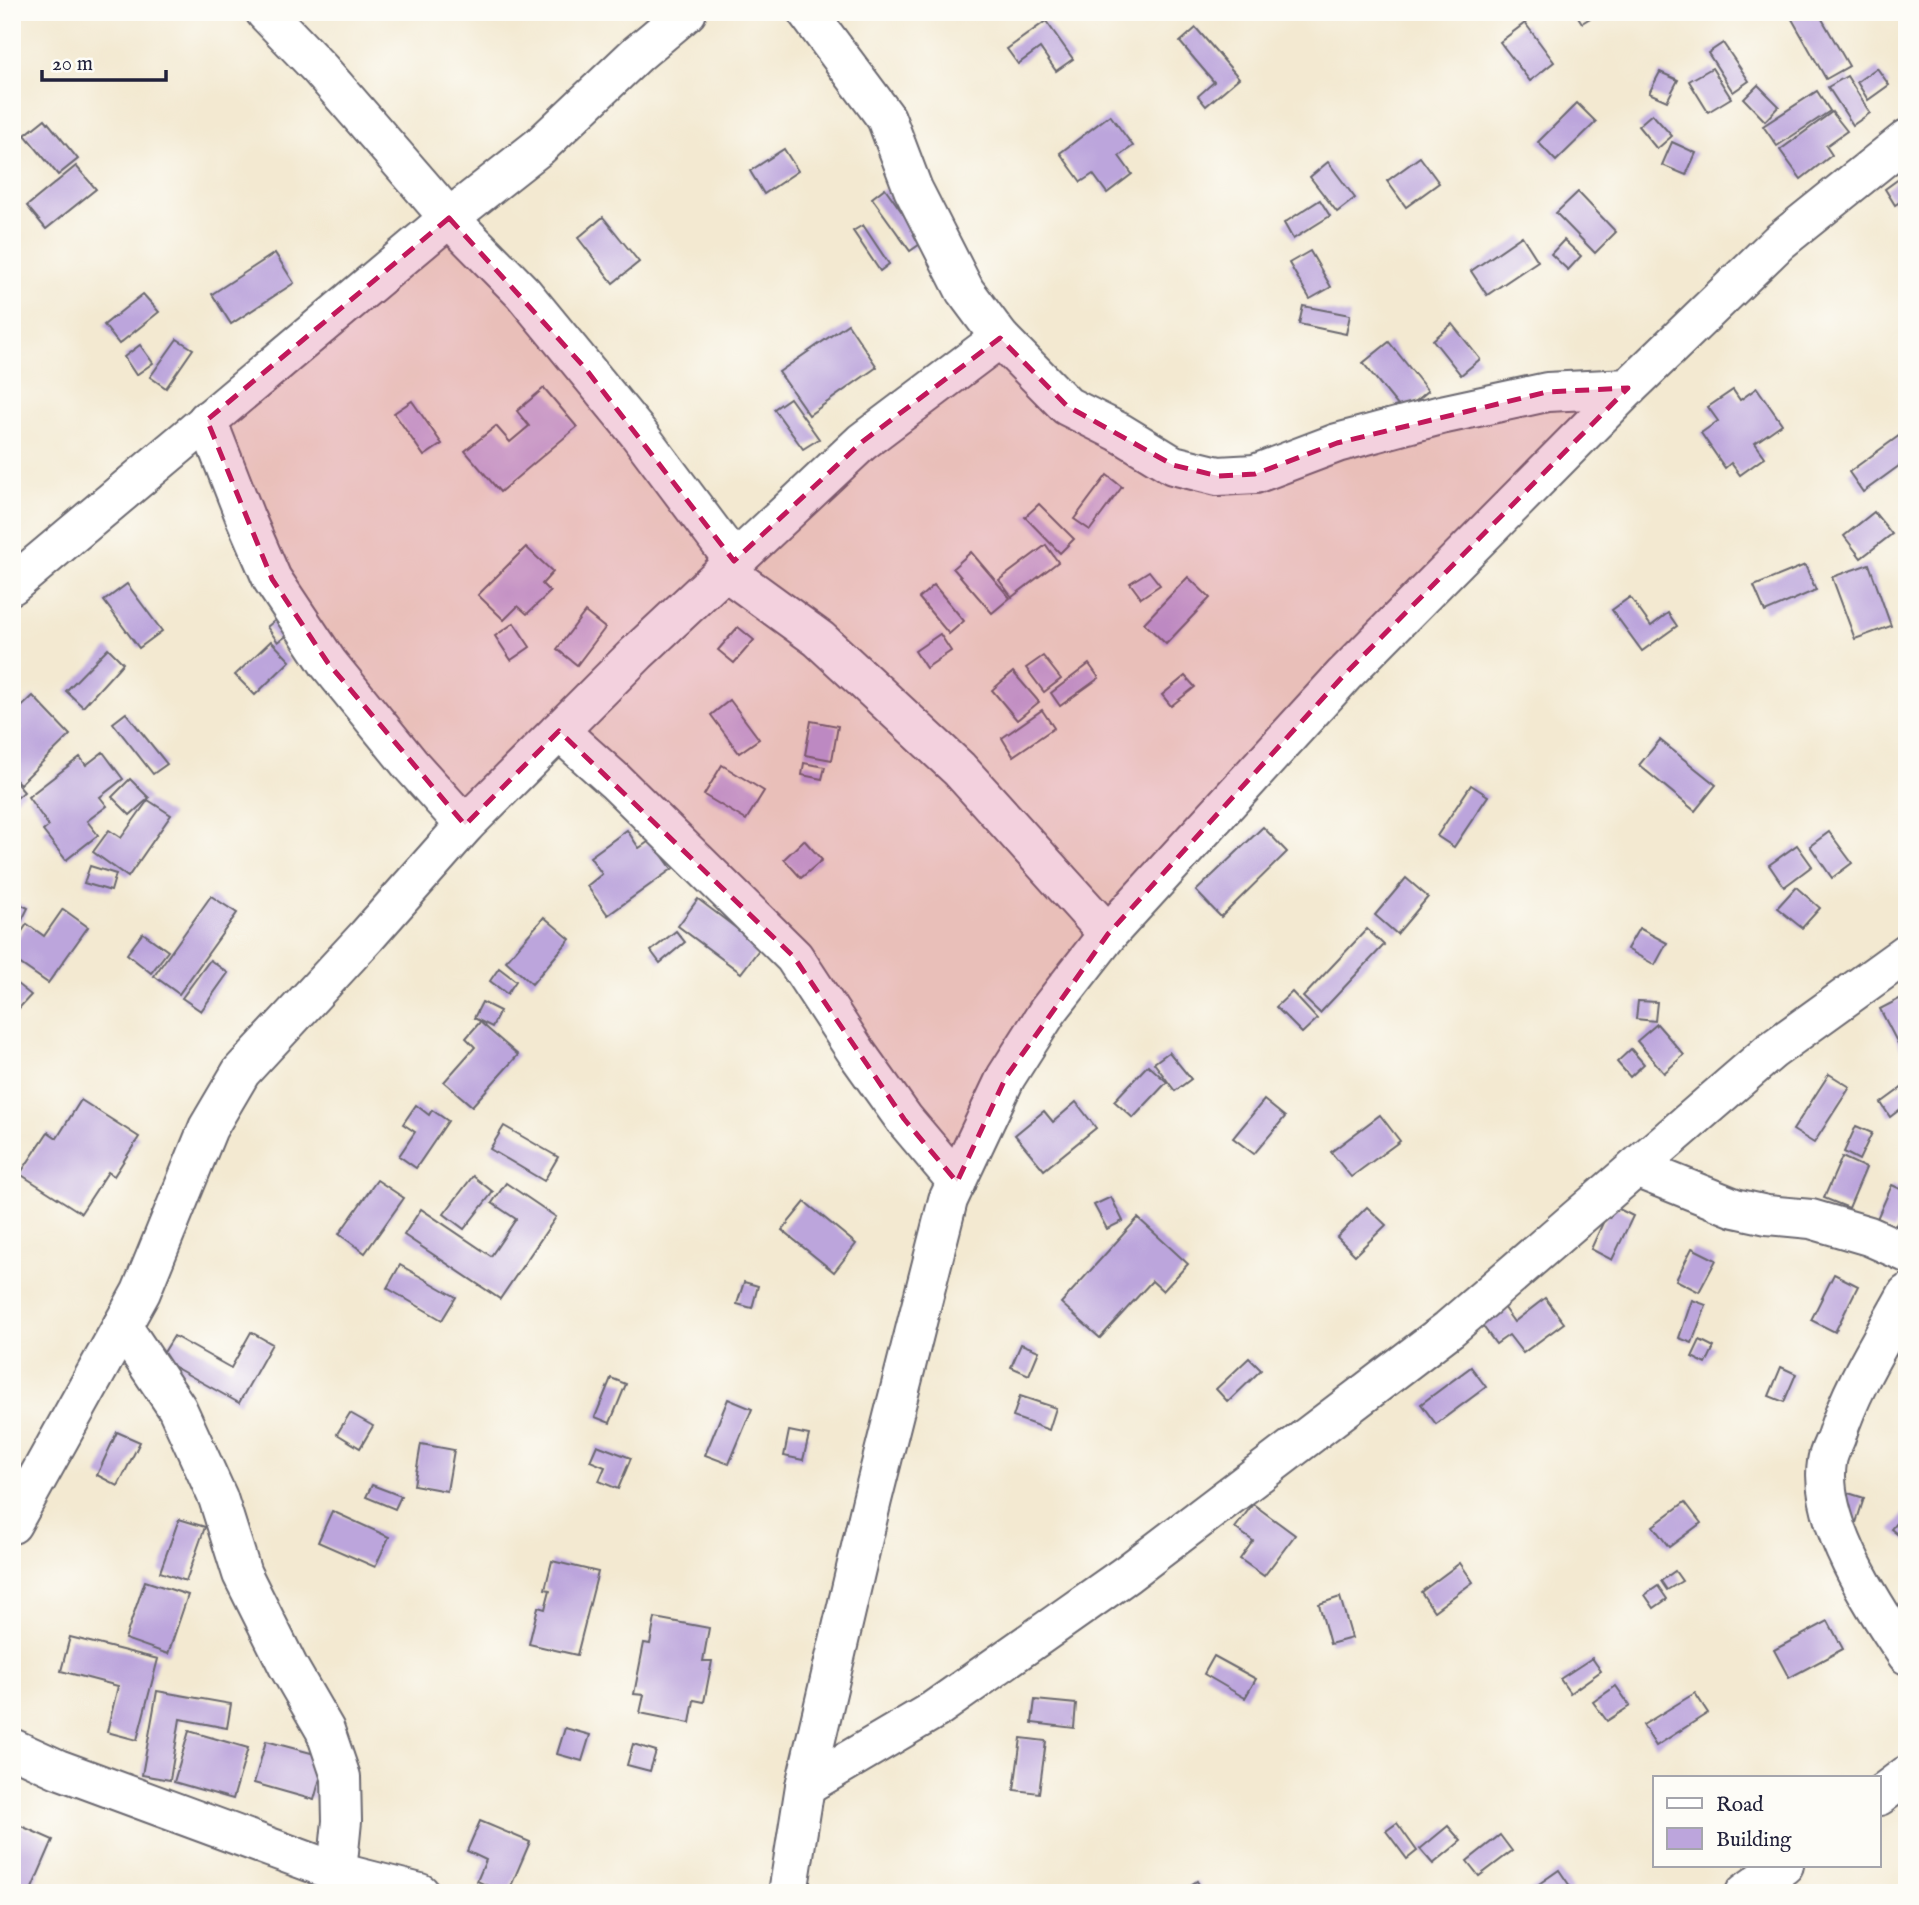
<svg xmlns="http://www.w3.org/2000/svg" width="1919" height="1905" font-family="'IM FELL English',serif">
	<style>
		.building { fill: #bca5dc }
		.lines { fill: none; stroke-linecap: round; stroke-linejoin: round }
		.minor-casing { stroke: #6b6870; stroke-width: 42 }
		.minor { stroke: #fff; stroke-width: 38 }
		.marked { fill: #c2185b; fill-opacity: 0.2; stroke: #c2185b; stroke-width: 5; stroke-dasharray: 14 9; stroke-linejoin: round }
	</style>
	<rect width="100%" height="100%" fill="#fdfcf7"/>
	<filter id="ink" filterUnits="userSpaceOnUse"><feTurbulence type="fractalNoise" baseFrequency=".0143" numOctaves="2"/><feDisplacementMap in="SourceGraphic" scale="14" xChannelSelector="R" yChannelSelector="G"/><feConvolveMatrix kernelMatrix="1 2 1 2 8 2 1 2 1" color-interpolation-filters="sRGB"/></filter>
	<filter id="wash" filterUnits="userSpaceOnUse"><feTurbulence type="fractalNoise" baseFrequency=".00686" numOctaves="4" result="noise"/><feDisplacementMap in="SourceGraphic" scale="28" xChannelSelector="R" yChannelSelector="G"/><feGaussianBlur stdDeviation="1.57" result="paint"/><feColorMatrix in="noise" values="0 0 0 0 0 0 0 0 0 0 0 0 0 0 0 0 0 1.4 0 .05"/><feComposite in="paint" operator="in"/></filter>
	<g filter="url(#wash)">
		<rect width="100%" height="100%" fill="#f3e9d1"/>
		<g id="blocks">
			<g class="building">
				<polygon points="1575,12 1600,12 1582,23"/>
				<polygon points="1788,12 1818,12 1849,66 1826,79"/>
				<polygon points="1046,21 1073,59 1056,71 1040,48 1018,64 1007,49"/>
				<polygon points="1525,23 1554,62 1530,81 1500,42"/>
				<polygon points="1196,28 1239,78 1206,106 1198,96 1214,82 1180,42"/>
				<polygon points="1723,43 1749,81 1733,92 1708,53"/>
				<polygon points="1712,68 1731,98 1708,112 1689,81"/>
				<polygon points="1877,68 1889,85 1868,100 1857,82"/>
				<polygon points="1660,72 1678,80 1667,101 1649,93"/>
				<polygon points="1847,76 1870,113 1853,125 1828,87"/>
				<polygon points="1758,85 1779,106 1765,121 1744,99"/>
				<polygon points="1817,91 1830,111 1777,146 1763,126"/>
				<polygon points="1577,103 1596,122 1556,161 1538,142"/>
				<polygon points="1832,112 1847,131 1826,146 1832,155 1801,179 1780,150"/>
				<polygon points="1652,114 1672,136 1657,149 1638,126"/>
				<polygon points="1110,115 1133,146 1119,156 1132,174 1107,193 1093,174 1081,182 1060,153"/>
				<polygon points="45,119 78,159 58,175 25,135"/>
				<polygon points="1672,142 1696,153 1686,175 1662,165"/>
				<polygon points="784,149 798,171 764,194 750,171"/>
				<polygon points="1420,157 1439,183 1406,207 1387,181"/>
				<polygon points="1328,162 1355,198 1337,212 1310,177"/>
				<polygon points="76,166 96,189 46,229 27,206"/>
				<polygon points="1907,173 1907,197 1895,205 1885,189"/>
				<polygon points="885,188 923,242 910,251 872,198"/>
				<polygon points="1578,192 1616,232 1595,253 1556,213"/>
				<polygon points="1320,200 1330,216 1293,239 1284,223"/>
				<polygon points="603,217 639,262 613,283 578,238"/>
				<polygon points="863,225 889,264 880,271 853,231"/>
				<polygon points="1522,236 1538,261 1487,295 1471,271"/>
				<polygon points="1564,240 1581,256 1568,270 1551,254"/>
				<polygon points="1310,251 1331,287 1310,299 1289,263"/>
				<polygon points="275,253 294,283 231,324 212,294"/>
				<polygon points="143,294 159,312 119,344 104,325"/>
				<polygon points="1303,306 1350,315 1346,334 1299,324"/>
				<polygon points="848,324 877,367 809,415 779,372"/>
				<polygon points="1452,324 1480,359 1461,375 1433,340"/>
				<polygon points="177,339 193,349 166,388 150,377"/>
				<polygon points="1389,342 1428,391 1403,412 1363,363"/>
				<polygon points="140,345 153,363 136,375 124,357"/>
				<polygon points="544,388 577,427 500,492 465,451 496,426 510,442 529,426 517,411"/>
				<polygon points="1757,388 1782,424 1755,443 1765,457 1740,475 1731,463 1725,468 1701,433 1718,421 1708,407 1733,390 1740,400"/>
				<polygon points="790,398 819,439 803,449 774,409"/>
				<polygon points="412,401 442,444 424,456 394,413"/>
				<polygon points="1907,430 1907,460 1863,492 1849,472"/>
				<polygon points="1107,475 1122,487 1090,530 1074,519"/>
				<polygon points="1039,504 1074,539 1060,553 1025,517"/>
				<polygon points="1874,512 1892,534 1861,558 1844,536"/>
				<polygon points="1046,545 1058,562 1012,597 999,580"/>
				<polygon points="526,547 553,572 542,584 550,592 527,614 518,606 504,620 478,595"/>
				<polygon points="971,552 1010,598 992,613 953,568"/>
				<polygon points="1869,564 1891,626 1855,639 1832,577"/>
				<polygon points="1805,565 1816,590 1765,612 1754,586"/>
				<polygon points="1149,571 1160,585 1141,598 1130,583"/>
				<polygon points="1188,577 1210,598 1166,644 1144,623"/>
				<polygon points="127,584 162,631 139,648 104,601"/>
				<polygon points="934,585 964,621 949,634 919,598"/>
				<polygon points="1630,597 1651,626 1668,613 1677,626 1642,651 1612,610"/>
				<polygon points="585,612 605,628 577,665 557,649"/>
				<polygon points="278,618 289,634 278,642 267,627"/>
				<polygon points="514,623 530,647 511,660 495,636"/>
				<polygon points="738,627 754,640 734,663 718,650"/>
				<polygon points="940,634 951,651 926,668 915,651"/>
				<polygon points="271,641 290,661 255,695 235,675"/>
				<polygon points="108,648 123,663 83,707 66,691"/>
				<polygon points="1043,656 1061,679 1044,692 1026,668"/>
				<polygon points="1089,664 1099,678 1060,706 1051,693"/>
				<polygon points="1013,672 1039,702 1017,720 992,690"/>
				<polygon points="1185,676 1195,687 1171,706 1162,695"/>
				<polygon points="33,696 70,735 20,784 12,776 12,737 22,728 12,716"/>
				<polygon points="730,700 759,739 739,753 711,715"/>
				<polygon points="1042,710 1054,728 1013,756 1002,738"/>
				<polygon points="126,713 167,764 153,774 113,723"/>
				<polygon points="811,721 838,726 832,760 805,755"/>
				<polygon points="1660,740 1716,785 1695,811 1639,765"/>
				<polygon points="103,752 123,779 100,797 107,806 87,821 98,835 66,860 43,831 49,826 28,797 80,757 86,765"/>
				<polygon points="804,763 825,767 822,779 802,775"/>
				<polygon points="722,765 764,791 746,820 704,795"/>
				<polygon points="12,778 24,792 12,802"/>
				<polygon points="130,779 149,798 130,815 112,797"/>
				<polygon points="1471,785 1488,796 1454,847 1437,836"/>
				<polygon points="148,800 171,815 128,877 93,852 109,830 121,838"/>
				<polygon points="1263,827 1287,852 1221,917 1196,891"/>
				<polygon points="627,830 639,848 651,840 672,869 608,915 587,886 602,874 590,857"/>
				<polygon points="1829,832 1852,863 1832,878 1810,846"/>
				<polygon points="804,840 822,860 801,878 784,859"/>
				<polygon points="1797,845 1812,866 1784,887 1769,865"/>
				<polygon points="90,866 116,874 111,891 84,883"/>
				<polygon points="1406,878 1428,897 1397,934 1375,915"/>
				<polygon points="1796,887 1820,908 1802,928 1777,908"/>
				<polygon points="211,896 237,913 179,994 154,976"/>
				<polygon points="698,899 761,947 741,973 678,926"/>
				<polygon points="14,901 28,908 21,922 12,918"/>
				<polygon points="63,909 88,927 48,983 12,958 12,946 27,924 44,936"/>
				<polygon points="544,917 570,939 532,984 506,961"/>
				<polygon points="1639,928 1667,943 1655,965 1627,949"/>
				<polygon points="1367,929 1384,945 1320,1013 1303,997"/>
				<polygon points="676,931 685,942 660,963 651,951"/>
				<polygon points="143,933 168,951 151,973 127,954"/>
				<polygon points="210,960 228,973 201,1011 182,998"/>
				<polygon points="499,968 516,981 507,994 490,981"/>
				<polygon points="12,980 31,995 12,1016"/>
				<polygon points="1292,992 1317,1019 1302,1033 1276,1007"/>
				<polygon points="1903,997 1907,1004 1907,1061 1880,1009"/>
				<polygon points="1638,1001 1657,1002 1655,1021 1636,1019"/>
				<polygon points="482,1002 500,1011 492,1027 474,1018"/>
				<polygon points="480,1022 518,1055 472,1106 444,1082 475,1047 466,1038"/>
				<polygon points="1657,1024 1684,1055 1664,1073 1637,1041"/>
				<polygon points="1631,1049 1644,1064 1630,1077 1617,1062"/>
				<polygon points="1169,1052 1191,1079 1175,1091 1154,1063"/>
				<polygon points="1148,1065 1167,1082 1133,1118 1114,1101"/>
				<polygon points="1829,1074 1850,1087 1814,1143 1793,1130"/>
				<polygon points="1907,1084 1907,1104 1890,1117 1881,1103"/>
				<polygon points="81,1100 139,1137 114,1176 108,1172 81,1213 20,1174 48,1132 57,1138"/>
				<polygon points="1264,1100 1285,1117 1254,1154 1233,1138"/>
				<polygon points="1076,1102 1096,1128 1044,1170 1015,1135 1044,1111 1053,1122"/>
				<polygon points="416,1105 429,1115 432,1110 448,1121 416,1168 399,1156 415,1132 403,1124"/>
				<polygon points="1380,1115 1400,1141 1351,1177 1331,1152"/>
				<polygon points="504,1126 558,1157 544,1181 490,1149"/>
				<polygon points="1856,1126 1872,1133 1859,1160 1844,1152"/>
				<polygon points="1842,1157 1866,1168 1849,1208 1824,1198"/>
				<polygon points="473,1176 493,1192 464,1229 444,1214"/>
				<polygon points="377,1180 404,1198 365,1253 339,1234"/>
				<polygon points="506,1183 556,1217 500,1299 404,1235 421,1209 491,1256 516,1219 492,1203"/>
				<polygon points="1892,1185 1907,1192 1907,1203 1893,1231 1875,1223"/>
				<polygon points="1111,1197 1123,1221 1107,1229 1094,1205"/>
				<polygon points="805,1202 856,1244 834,1272 782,1230"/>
				<polygon points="1611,1205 1633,1216 1612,1260 1591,1249"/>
				<polygon points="1367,1207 1386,1225 1355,1255 1337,1237"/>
				<polygon points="1138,1218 1188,1264 1163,1291 1152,1281 1100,1338 1061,1303"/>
				<polygon points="1692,1248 1716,1260 1699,1292 1676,1280"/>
				<polygon points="400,1265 456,1297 442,1320 387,1288"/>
				<polygon points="1834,1274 1858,1286 1835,1332 1811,1320"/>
				<polygon points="744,1282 758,1286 752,1308 737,1304"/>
				<polygon points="1496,1297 1514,1322 1545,1298 1564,1323 1523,1353 1509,1335 1496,1344 1474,1314"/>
				<polygon points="1692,1300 1706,1305 1692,1343 1679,1338"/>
				<polygon points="251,1332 272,1344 239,1403 160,1359 174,1336 231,1368"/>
				<polygon points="1700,1340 1714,1347 1706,1364 1692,1357"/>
				<polygon points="1021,1344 1039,1351 1029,1375 1011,1367"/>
				<polygon points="1249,1358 1261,1370 1228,1402 1216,1389"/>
				<polygon points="1471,1367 1486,1387 1436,1424 1421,1404"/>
				<polygon points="1781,1367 1796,1374 1784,1402 1769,1396"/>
				<polygon points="611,1378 626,1384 610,1423 595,1417"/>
				<polygon points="1020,1396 1056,1408 1049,1430 1013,1417"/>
				<polygon points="728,1399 752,1409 729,1464 705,1455"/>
				<polygon points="350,1413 373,1426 360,1448 337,1434"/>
				<polygon points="789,1431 809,1435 803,1460 784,1456"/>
				<polygon points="117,1432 140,1442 118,1486 97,1475"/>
				<polygon points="421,1444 454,1450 447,1491 414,1485"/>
				<polygon points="597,1445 631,1458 618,1489 599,1481 605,1467 590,1461"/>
				<polygon points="372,1485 401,1496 395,1509 366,1497"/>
				<polygon points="1845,1492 1864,1498 1855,1526"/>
				<polygon points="1685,1502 1701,1523 1669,1547 1653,1526"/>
				<polygon points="1253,1504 1295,1535 1264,1576 1240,1559 1253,1541 1235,1528"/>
				<polygon points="1907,1510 1907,1542 1891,1529"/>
				<polygon points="332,1511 389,1537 375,1567 318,1542"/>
				<polygon points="179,1519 205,1527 186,1581 160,1572"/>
				<polygon points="552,1561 598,1572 577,1655 529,1644 538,1607 545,1609 550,1590 545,1589"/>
				<polygon points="1460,1563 1473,1582 1434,1611 1421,1592"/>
				<polygon points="1675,1571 1682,1581 1667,1590 1661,1581"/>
				<polygon points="145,1581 188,1595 168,1654 125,1639"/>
				<polygon points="1658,1586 1667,1599 1654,1608 1645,1595"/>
				<polygon points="1340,1597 1352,1638 1330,1644 1319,1604"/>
				<polygon points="655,1618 709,1628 703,1661 712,1661 704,1702 694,1700 690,1723 640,1713 644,1695 634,1694 644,1643 650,1644"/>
				<polygon points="1828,1621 1843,1649 1789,1678 1774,1650"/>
				<polygon points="70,1637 158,1659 137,1740 107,1732 118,1686 61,1671"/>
				<polygon points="1214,1656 1256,1679 1245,1698 1204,1674"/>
				<polygon points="1592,1658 1601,1671 1570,1693 1560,1679"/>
				<polygon points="1616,1686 1630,1706 1607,1721 1593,1702"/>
				<polygon points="157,1691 231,1704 227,1728 180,1719 170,1780 142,1775"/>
				<polygon points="1695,1693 1708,1713 1656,1746 1643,1725"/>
				<polygon points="1035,1700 1076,1704 1074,1728 1032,1723"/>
				<polygon points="565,1728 590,1735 582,1761 557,1754"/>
				<polygon points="189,1731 248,1748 233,1799 174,1782"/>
				<polygon points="1021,1738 1046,1741 1039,1793 1014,1790"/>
				<polygon points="266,1741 326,1757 314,1800 254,1783"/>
				<polygon points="633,1744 656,1751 650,1771 627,1765"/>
				<polygon points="480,1821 530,1842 508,1893 503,1893 477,1881 486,1860 467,1851"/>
				<polygon points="12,1822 53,1840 30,1893 12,1891"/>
				<polygon points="1397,1823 1417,1851 1407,1859 1386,1831"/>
				<polygon points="1448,1826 1461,1841 1433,1864 1420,1849"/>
				<polygon points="1500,1835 1512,1851 1479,1876 1467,1861"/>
				<polygon points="1559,1870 1572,1889 1567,1893 1526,1893"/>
				<polygon points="1197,1881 1204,1893 1178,1893"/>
			</g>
		</g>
	</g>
	<g filter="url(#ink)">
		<use href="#blocks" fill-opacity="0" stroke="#6b6870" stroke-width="2"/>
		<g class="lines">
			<g class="minor-casing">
				<g id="minor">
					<polyline points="265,12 320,69 449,218 523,293 638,433 734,561"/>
					<polyline points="807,12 886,118 913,189 965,291 1000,338 1067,406 1119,432 1173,465 1218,476 1255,474 1337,443 1441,415 1547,392 1628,388"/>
					<polyline points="207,420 245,517 272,579 328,663 410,764 465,825"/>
					<polyline points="724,570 819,639 959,769 1108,934"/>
					<polyline points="12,585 449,218 539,147 637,54 687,12"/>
					<polyline points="559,731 615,781 794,957 859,1056 904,1119 957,1182"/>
					<polyline points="1636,1168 1735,1208 1767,1215 1811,1219 1869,1236 1907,1253"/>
					<path d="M1907,1294C1882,1340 1852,1386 1836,1437C1833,1445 1828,1453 1827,1462C1818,1522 1874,1607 1907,1655"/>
					<polyline points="122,1326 177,1408 218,1498 242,1574 288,1666 325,1730 341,1777 342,1821 337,1872"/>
					<polyline points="12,1524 141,1292 208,1128 241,1072 367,936 465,825 637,653 862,442 1000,338"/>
					<polyline points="12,1748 58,1769 337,1872 420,1893"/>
					<polyline points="805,1786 934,1710 1127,1574 1449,1329 1771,1051 1907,953"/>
					<polyline points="1879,1796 1907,1775"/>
					<polyline points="788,1893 805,1786 872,1500 948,1200 1006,1077 1048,1011 1108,934 1344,675 1628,388 1779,242 1907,139"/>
					<polyline points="1745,1893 1784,1865"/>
				</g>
			</g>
			<use href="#minor" class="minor"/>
		</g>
	</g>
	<path class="marked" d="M449,218L585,368L734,561L862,442L1000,338L1067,406L1173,465L1218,476L1255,474L1337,443L1547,392L1628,388L1344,675L1108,934L1006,1077L957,1182L904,1119L794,957L559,731L465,825L328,663L272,579L207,420Z"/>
	<rect width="1919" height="1905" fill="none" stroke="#fdfcf7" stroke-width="42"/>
	<rect x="1653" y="1776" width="228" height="91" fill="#fdfcf7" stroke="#a5a5ac" stroke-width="2"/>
	<rect x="1667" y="1798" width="35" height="10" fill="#ffffff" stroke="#a5a5ac" stroke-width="2"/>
	<text x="1716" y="1811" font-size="21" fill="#22223b">Road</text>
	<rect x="1667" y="1828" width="35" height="21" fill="#bca5dc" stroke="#a5a5ac" stroke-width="2"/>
	<text x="1716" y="1846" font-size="21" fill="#22223b">Building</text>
	<path d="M42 70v10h124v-10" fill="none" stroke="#22223b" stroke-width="3.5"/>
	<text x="52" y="70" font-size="21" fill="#22223b" stroke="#fdfcf7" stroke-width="5" paint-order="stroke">20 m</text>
</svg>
